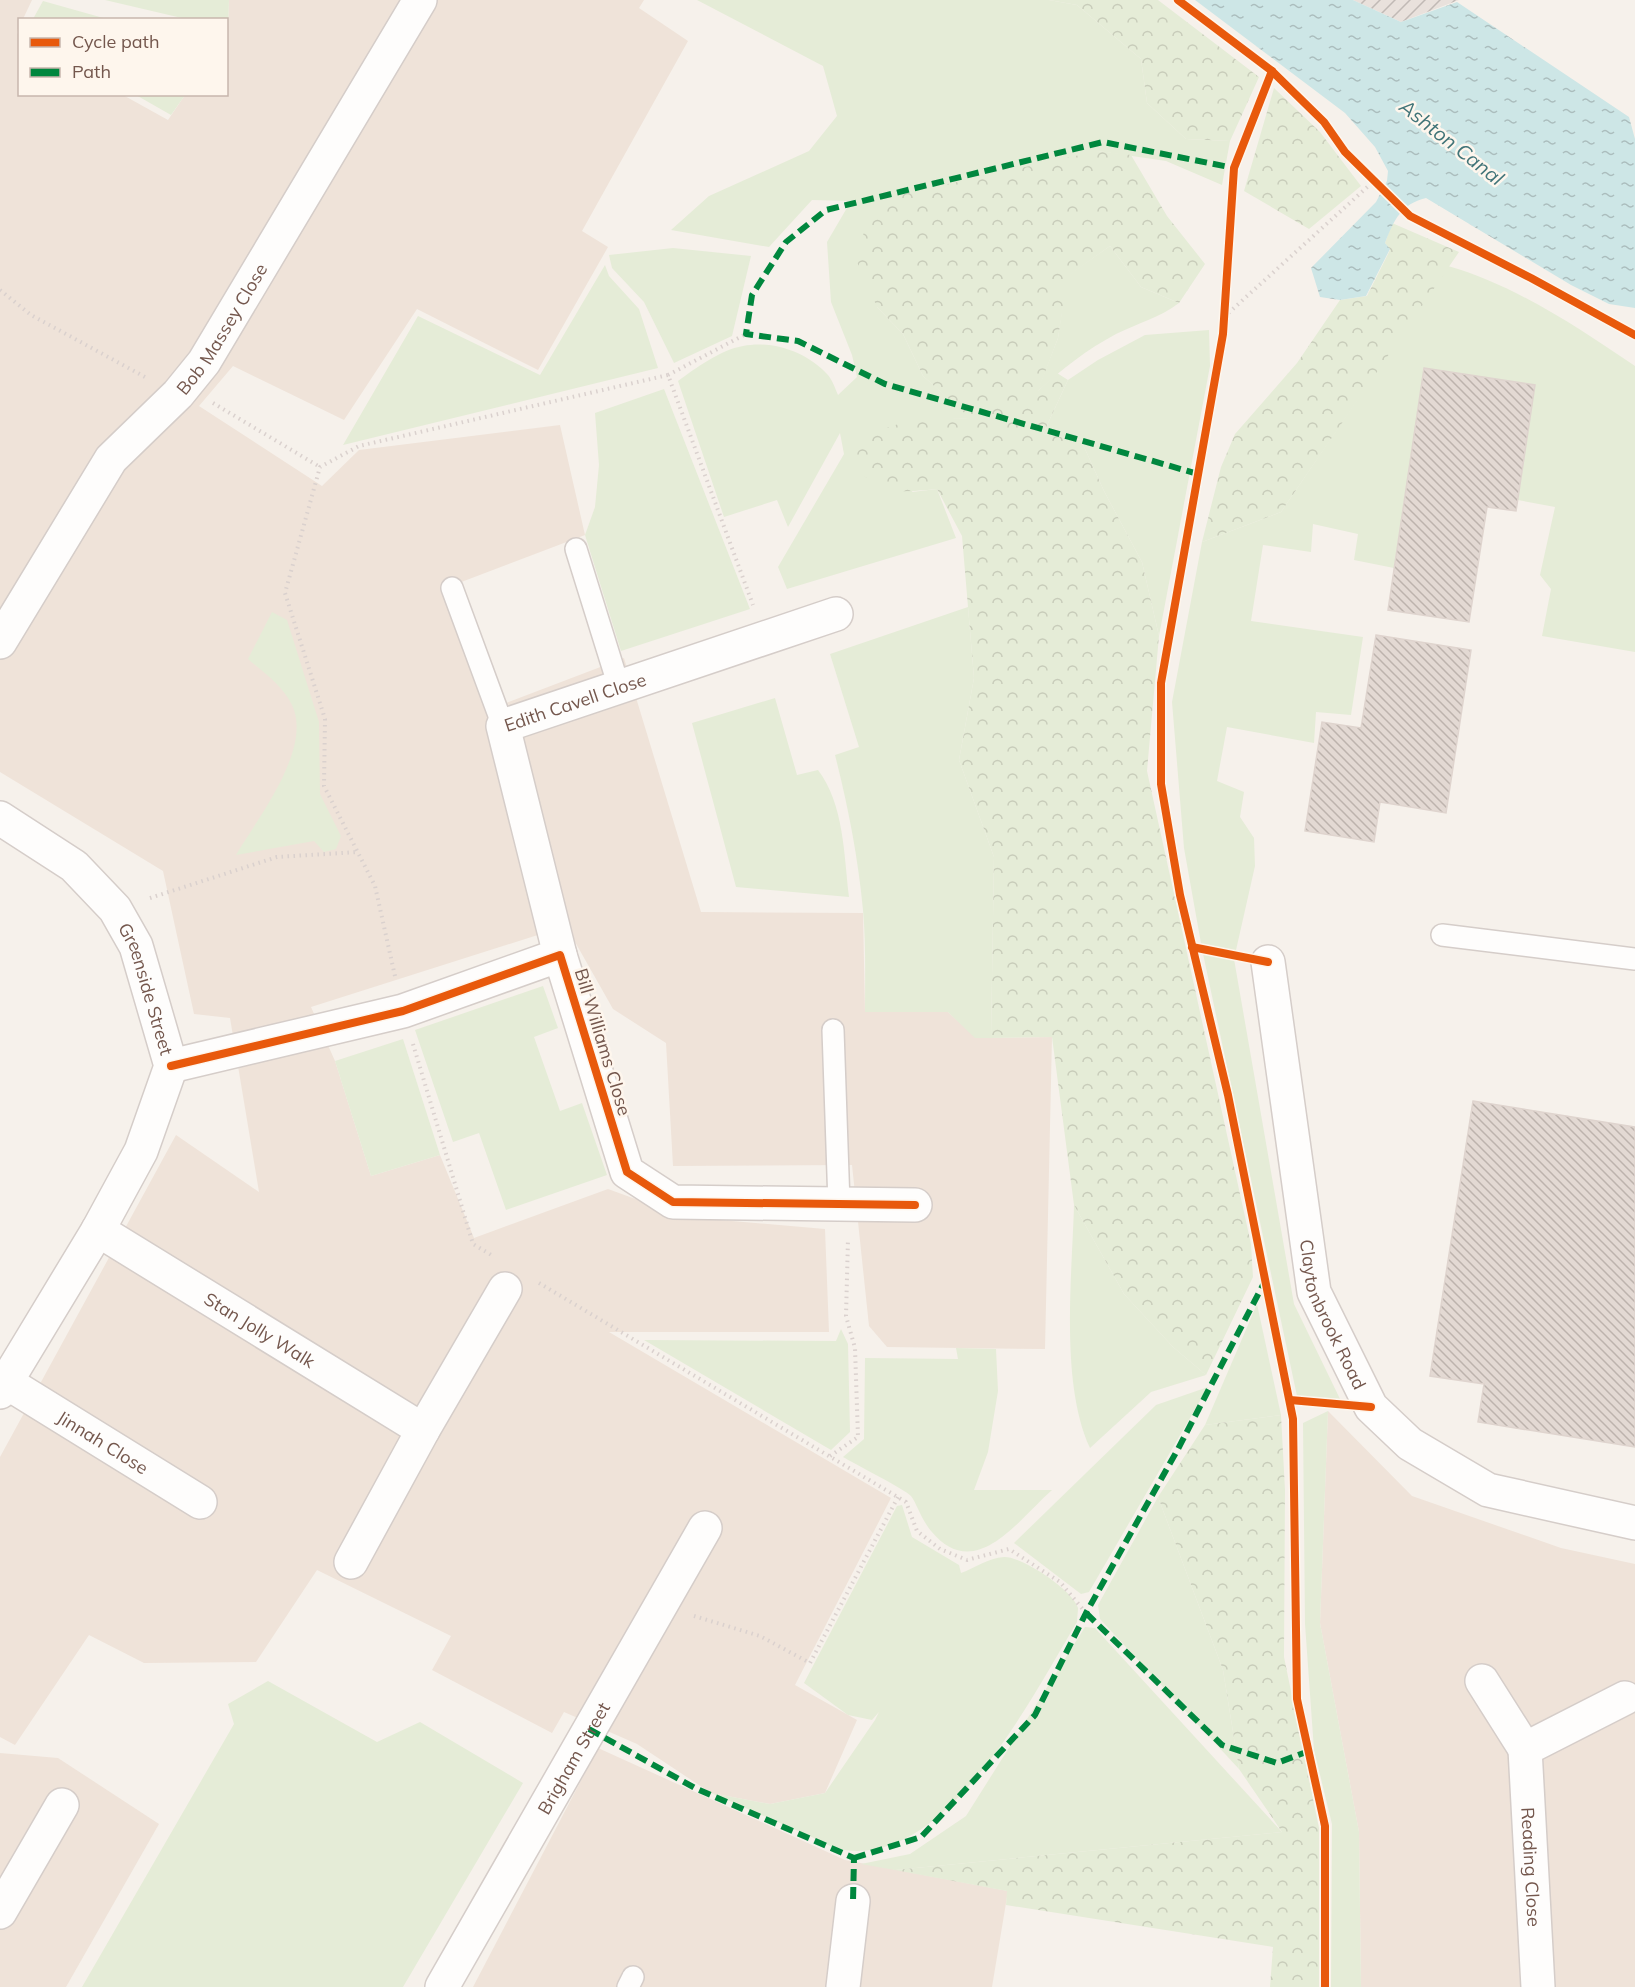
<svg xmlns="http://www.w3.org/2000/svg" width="1635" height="1987" font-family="Mulish,sans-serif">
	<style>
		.residential { fill: #efe3d9 }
		.industrial { fill: url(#industrial-furrows) }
		.green { fill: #e5ecd7 }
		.forest { fill: url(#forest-crowns) }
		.water { fill: url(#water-ripples) }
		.building { fill: url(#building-back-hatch); stroke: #dfd4ce; stroke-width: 1.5 }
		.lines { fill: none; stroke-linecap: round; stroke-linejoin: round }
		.service-casing { stroke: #d5cdc9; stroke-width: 24 }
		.minor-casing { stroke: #d5cdc9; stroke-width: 36 }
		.tertiary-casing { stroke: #d5cdc9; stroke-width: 36 }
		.path { stroke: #dad1ce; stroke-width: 4; stroke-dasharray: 1.5 4.5; stroke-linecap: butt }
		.service { stroke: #fefdfc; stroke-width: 21 }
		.minor { stroke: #fefdfc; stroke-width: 33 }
		.tertiary { stroke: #fefdfc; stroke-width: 33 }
		.quiet { stroke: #00873e; stroke-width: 6; stroke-dasharray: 12 6; stroke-linecap: butt }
		.cycleway-casing { stroke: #fef6ed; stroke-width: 11 }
		.cycleway { stroke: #e8590c; stroke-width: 8 }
		.labels { text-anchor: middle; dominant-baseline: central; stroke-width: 5; stroke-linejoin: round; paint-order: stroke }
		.street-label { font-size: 18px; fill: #74574d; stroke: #fef6ed }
		.water-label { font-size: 20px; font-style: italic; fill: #417478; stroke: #fef6ed }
	</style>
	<defs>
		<pattern id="industrial-furrows" width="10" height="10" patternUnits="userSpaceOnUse" patternTransform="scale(1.5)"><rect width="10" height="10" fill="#e9e1dc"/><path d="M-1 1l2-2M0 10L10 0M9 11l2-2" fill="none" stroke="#c1b9b5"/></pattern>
		<pattern id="forest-crowns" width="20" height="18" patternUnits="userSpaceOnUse" patternTransform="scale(1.5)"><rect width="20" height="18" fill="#e5ecd7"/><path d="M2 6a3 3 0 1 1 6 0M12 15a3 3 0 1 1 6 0" fill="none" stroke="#c8ccba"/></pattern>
		<pattern id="water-ripples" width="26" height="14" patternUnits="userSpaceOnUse" patternTransform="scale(1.5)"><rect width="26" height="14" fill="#cde6e6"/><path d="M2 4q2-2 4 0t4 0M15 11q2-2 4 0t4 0" fill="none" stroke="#abbdbd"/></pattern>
		<pattern id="building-back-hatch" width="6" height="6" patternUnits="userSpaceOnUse" patternTransform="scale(1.5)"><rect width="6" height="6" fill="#e3d9d3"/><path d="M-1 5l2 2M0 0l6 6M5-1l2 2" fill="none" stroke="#bdb3ad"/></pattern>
	</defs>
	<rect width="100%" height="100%" fill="#f6f1eb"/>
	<g class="residential">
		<polygon points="0,0 32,0 23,19 20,20 17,33 20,35 20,94 123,95 168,120 185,95 226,94 229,0 644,0 639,8 688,41 582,231 608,247 538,370 417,309 344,420 233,366 199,406 322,486 359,450 560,425 585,535 443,589 493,708 624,658 701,912 863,913 865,1012 948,1012 976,1038 1052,1037 1045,1349 887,1347 869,1326 852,1165 673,1166 666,1043 613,1009 566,926 311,1007 335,1061 371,1176 440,1155 474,1238 608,1189 685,1217 825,1229 829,1332 609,1332 891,1498 795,1685 857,1720 825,1793 770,1804 711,1793 637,1744 564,1712 552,1733 432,1670 451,1636 317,1570 256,1662 144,1663 89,1635 15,1745 0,1737 0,1457 176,1135 259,1192 230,1018 194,1014 163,871 0,772"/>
		<polygon points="1328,1411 1412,1496 1561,1548 1635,1564 1635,1987 1361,1987 1359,1832 1320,1623"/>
		<polygon points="598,1748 845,1860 1008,1891 992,1987 473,1987"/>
		<polygon points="0,1753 58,1758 159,1824 66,1987 0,1987"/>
	</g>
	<polygon class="industrial" points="1353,0 1459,0 1401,22"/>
	<g class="green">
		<polygon points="105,0 229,0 228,30 226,20 186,19"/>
		<path d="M697,0H1049L1077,5L1141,59L1147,103L1186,139L1230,141L1222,185L1166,161L1098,151L877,307L903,334L923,376L971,418L952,419L912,492L937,489L956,538L787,589L778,567L844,454L840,433L788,527L777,500L724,517L678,381C696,368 720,350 743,346C772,340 807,352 827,374C832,379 835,388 838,395L857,377L852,355L831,302L827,242L851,201L812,200L769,247L671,230L709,196L809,151L837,116L823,66Z"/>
		<polygon points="43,1 107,19 33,19"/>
		<polygon points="136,95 185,95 171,115"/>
		<path d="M1110,246L1141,287L1179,303C1159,318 1138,323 1116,334C1086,350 1062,369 1037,392L1058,338L1067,276Z"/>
		<polygon points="673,248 751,256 732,336 674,363 644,302 612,268 609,255"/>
		<polygon points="605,265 609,276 639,309 658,368 343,445 418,316 540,375"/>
		<path d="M1448,266C1515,285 1577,327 1635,366V652L1542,636L1551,589L1540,575L1555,507L1518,500L1535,385L1424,368L1394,568L1354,560L1358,534L1313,524L1311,552L1263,545L1251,621L1363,637L1351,715L1316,712L1314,743L1227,727L1217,781L1244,792L1240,817L1254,838L1255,866L1234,959L1294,1304L1340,1399L1297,1396L1202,949L1184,848L1172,702L1202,542L1281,512Z"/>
		<polygon points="1209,330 1210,366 1159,636 1142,562 1104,491 1081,440 1043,434 1068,380 1098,360 1145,335"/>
		<polygon points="664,389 750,609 621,651 585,535 595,507 599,465 595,413"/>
		<path d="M968,607L974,678L959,760L994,857L991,1038H975L948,1012H865C865,978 866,944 863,910C858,857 848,806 835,755L859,747L830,654Z"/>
		<path d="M272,612L287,620L319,722L320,794L341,836L336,849L324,852L314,841L236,855C257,819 313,749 292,705C282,685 264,673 248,659Z"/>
		<path d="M775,698L797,775L818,770C844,804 844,855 849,897L736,887L692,723Z"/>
		<polygon points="543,986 558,1028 534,1037 560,1111 582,1103 607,1175 506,1210 479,1133 453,1142 415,1030"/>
		<polygon points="403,1039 440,1155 371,1176 335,1061"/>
		<path d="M1074,1205L1124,1294L1173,1347L1206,1375L1151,1392L1090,1448C1060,1383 1072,1277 1074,1205Z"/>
		<polygon points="1257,1304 1281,1415 1205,1425"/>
		<polygon points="841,1329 848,1344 850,1432 831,1450 644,1340 836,1341"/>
		<path d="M956,1348L996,1349L998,1391L988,1452L974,1490H1052C1017,1521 975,1584 931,1531C921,1519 917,1504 911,1496C906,1490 853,1463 843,1457L864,1439L865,1358L958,1359Z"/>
		<polygon points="1208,1387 1089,1592 1081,1594 1014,1543 1156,1405"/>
		<polygon points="1328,1411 1320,1623 1359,1832 1361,1987 1331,1987 1332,1824 1314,1750 1305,1624 1303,1423"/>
		<polygon points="1158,1497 1223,1670 1239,1769 1100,1619 1098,1605"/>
		<path d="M902,1505L912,1537L959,1565L961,1573C975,1568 988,1558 1004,1557C1021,1556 1073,1590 1078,1608C1078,1612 1077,1618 1077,1622C1033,1695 948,1865 845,1850C833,1849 819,1840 807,1835C775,1821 743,1807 711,1793L770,1804L825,1793L875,1720L879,1712L872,1720L848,1715L804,1683L897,1506Z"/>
		<polygon points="1085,1627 1095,1628 1282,1832 895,1870 861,1864 910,1854 966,1816"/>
		<polygon points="268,1681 377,1742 420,1722 523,1783 403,1987 82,1987 234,1724 228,1704"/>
	</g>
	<g class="forest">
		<polygon points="1049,0 1158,0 1259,77 1230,141 1186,139 1147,103 1141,59 1077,5"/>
		<polygon points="1274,88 1320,132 1361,186 1309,229 1244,191"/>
		<path d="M1098,151L1131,155L1167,216L1205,264L1179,303L1141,287L1110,246L1068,276L1058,338L1038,391L1057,373L1068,380L1043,434L1081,440L1104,491L1142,562L1159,636L1147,771L1251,1244L1253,1277L1206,1375L1173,1347L1124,1294L1074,1205L1052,1037L991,1038L994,857L959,760L974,678L962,536L937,489C886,494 878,494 844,454L870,433L911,420L970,418L923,376L903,334L877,307L857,262L871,201Z"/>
		<polygon points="1392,223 1459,252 1281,512 1202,542 1221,467 1235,434 1297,363 1340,300 1367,296 1390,250 1385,243"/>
		<polygon points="1281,1415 1285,1490 1284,1657 1319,1828 1319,1987 1270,1987 1273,1947 1006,1905 1007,1891 895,1870 1282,1832 1239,1769 1223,1670 1158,1497 1205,1425"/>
	</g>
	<path class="water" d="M1195,0H1353L1401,22L1457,2L1629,117L1635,139V308L1609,304L1571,285L1426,198C1401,204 1394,220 1385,243L1390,249L1366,296L1340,300L1320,297L1311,268L1376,202L1387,181L1388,171L1375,147L1345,113Z"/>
	<g class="building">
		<polygon points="1424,368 1535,385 1516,511 1487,507 1469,622 1388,610"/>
		<polygon points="1376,635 1471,650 1446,813 1380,802 1374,842 1305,831 1322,722 1361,728"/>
		<polygon points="1473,1101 1635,1127 1635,1447 1478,1422 1484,1384 1430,1376"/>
	</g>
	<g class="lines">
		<g class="service-casing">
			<g id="service">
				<polyline points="576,549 619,687"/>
				<polyline points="452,588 503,726"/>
				<polyline points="1442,935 1635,959"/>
				<polyline points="833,1030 839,1204"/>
				<polyline points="628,1987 633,1977"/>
			</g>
		</g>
		<g class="minor-casing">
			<g id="minor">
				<path id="s1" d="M0,642L111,459L178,394L204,362L420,0"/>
				<path id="s2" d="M560,955L503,726L836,614"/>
				<path id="s3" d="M1268,962L1314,1292L1371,1407L1410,1444L1488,1490L1635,1523"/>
				<polyline points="171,1066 403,1011 560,955 627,1172 673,1202 915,1205"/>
				<path id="s4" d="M98,1230L423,1430L351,1562"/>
				<path id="s5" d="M6,1382L200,1502"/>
				<polyline points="423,1430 505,1289"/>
				<polyline points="1482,1681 1525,1749 1625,1698"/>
				<path id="s6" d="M1525,1749L1538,1987"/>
				<polyline points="0,1912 62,1805"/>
				<path id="s7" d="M442,1987L705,1528"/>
				<polyline points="843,1987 853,1901"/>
			</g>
		</g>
		<g class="tertiary-casing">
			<g id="tertiary">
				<path id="s8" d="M0,818L74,866L115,909L136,946L171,1066L141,1151L98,1230L0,1392"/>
			</g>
		</g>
		<g class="path">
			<polyline points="0,290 31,315 145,377"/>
			<polyline points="1224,317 1374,181"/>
			<polyline points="668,375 746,334"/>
			<polyline points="213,403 320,467"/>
			<polyline points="150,898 277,857 358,852"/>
			<polyline points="395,976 375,886 324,786 325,719 285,593 320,467 359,446 668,375 753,605"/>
			<polyline points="413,1044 473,1244 493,1256"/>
			<polyline points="539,1283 906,1502 917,1531 940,1549 967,1560 1009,1549 1060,1582 1086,1613"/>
			<polyline points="830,1456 858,1437 855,1348 846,1316 848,1239"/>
			<polyline points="694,1616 760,1636 810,1663 898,1497"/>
		</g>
		<use href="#service" class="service"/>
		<use href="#minor" class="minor"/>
		<use href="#tertiary" class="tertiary"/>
		<g class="quiet">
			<polyline points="1198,474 885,384 798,341 746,334 752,295 786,242 826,210 1103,142 1234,168"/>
			<polyline points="1086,1613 1222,1745 1277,1763 1309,1751"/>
			<polyline points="589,1729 695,1788 854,1858 853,1901"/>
			<polyline points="854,1858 921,1837 1035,1715 1086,1613 1178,1449 1265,1281"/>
		</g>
		<g class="cycleway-casing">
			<g id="cycleway">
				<polyline points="1178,0 1272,71 1324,122 1345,152 1410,216 1531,278 1635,335"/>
				<polyline points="1272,71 1234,168 1223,334 1161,683 1161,784 1180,895 1228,1095 1293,1419 1297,1699 1325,1826 1325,1987"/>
				<polyline points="1192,947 1268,962"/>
				<polyline points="171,1066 403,1011 560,955 627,1172 673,1202 915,1205"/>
				<polyline points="1290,1400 1371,1407"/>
			</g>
		</g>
		<use href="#cycleway" class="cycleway"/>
	</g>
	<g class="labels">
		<g class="street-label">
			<text stroke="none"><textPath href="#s1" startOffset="386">Bob Massey Close</textPath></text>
			<text stroke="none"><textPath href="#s2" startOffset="312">Edith Cavell Close</textPath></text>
			<text stroke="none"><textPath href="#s8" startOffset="234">Greenside Street</textPath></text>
			<text transform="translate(603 1042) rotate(73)">Bill Williams Close</text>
			<text stroke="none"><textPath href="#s3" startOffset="360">Claytonbrook Road</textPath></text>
			<text stroke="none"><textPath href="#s4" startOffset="190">Stan Jolly Walk</textPath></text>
			<text stroke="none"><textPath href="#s5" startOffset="114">Jinnah Close</textPath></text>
			<text stroke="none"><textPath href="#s7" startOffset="264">Brigham Street</textPath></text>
			<text stroke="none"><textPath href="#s6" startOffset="118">Reading Close</textPath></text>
		</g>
		<g class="water-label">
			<text transform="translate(1452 142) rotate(38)">Ashton Canal</text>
		</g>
	</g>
	<rect x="18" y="18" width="210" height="78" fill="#fef6ed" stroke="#c7b6ad" stroke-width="1.5"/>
	<rect x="30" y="38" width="30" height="9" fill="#e8590c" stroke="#c7b6ad" stroke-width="1.5"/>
	<text x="72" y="48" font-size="18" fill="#74574d">Cycle path</text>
	<rect x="30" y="68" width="30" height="9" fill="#00873e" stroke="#c7b6ad" stroke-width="1.5"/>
	<text x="72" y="78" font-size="18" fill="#74574d">Path</text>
</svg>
